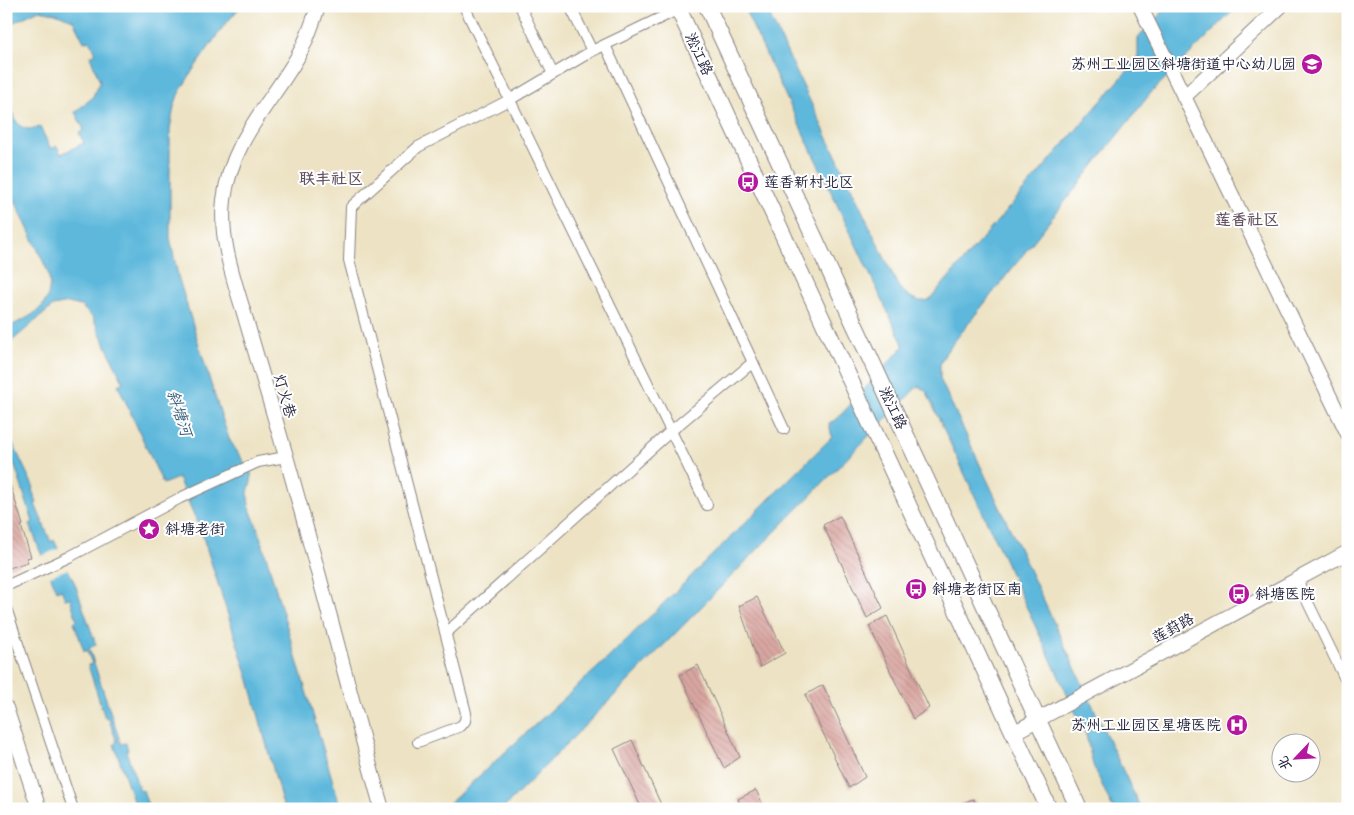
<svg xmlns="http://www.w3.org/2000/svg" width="1354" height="815" font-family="Itim,'LXGW WenKai TC',sans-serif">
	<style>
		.water { fill: #5db8db; stroke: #406d8b }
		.pier { fill: #ede3c4 }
		.building { fill: url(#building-back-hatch) }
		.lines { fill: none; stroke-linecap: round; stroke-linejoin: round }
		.street-casing { stroke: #888280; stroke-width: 12 }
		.secondary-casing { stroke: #888280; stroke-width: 16 }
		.primary-casing { stroke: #888280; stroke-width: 18 }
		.street { stroke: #fff; stroke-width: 10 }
		.secondary { stroke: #fff; stroke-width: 14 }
		.primary { stroke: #fff; stroke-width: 16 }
		.labels { text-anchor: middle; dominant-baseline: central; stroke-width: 4; stroke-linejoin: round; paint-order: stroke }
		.street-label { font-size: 15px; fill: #22223b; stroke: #fff }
		.poi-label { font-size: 15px; fill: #22223b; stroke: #fff; text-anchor: start }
		.neighbourhood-label { font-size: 16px; font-weight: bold; fill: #62515f; stroke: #fff }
		.water-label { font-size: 16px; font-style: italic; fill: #3a5e7b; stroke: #fff }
	</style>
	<defs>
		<pattern id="building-back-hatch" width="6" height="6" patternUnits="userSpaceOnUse" patternTransform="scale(1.25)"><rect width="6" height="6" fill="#daa7a2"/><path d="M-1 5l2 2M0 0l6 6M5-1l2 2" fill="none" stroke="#bb8f8c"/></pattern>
	</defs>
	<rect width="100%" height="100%" fill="#fff"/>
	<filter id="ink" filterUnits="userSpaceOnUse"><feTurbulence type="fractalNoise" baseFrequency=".02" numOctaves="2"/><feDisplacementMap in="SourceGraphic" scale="10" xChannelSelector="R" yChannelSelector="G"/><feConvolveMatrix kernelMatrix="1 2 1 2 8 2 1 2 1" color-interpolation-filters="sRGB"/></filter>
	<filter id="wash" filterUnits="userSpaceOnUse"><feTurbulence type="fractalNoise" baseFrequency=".0096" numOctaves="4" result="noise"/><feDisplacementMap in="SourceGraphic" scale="20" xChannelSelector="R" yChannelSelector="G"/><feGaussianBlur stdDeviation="1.12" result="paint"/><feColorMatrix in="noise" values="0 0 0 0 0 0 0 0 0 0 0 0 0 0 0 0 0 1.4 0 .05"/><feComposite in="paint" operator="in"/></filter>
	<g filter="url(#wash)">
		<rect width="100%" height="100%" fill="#ede3c4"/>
		<g class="water">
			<path d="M6,6H241L223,27L193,70L178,95L174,107L170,129V238L178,276L210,381L229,439L251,473C253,481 249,485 248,493C247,506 254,518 258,529L341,809H284L249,680L201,531L178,478L163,484L118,385L123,382L93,318L81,306L68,303L53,306L6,346V328C32,316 56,307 48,272L6,181V104L8,103C16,121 18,134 40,127L51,149L57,146L61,154L84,143L79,133L84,130L75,112L92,98L100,82L90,56L96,53L89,40L84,42L73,20L55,13L39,10L6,26Z"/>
			<path d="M743,6H765L898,286C905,294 919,306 930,299L1134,63L1138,56V38L1168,6H1238L1150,94L946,352L940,364V379L1141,809H1113L1093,765L1086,735L926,391L918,386L503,809H443L607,659L832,437L829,423L837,419L903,347V344Z"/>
			<polygon points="6,429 34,488 32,490 37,503 35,504 51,542 54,540 75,584 96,645 89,648 121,744 126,743 128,750 126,751 140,791 143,790 149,809 136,809 114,744 117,742 108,717 105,718 88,665 92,664 87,651 84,651 74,622 77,620 70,598 65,599 61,589 57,591 39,549 30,524 33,522 11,454 6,455"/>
		</g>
		<polygon class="pier" points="60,548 70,568 48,577 39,557"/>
		<g id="blocks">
			<g class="building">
				<polygon points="6,472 23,525 21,526 31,557 26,558 28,562 9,568 6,557"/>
				<polygon points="840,516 883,608 867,618 823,525"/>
				<polygon points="757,597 785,653 760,667 739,606"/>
				<polygon points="887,616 929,708 913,719 869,626"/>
				<polygon points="698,665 740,757 724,768 680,675"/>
				<polygon points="823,685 865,777 849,788 805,695"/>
				<polygon points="632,740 663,809 642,809 614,749"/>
				<polygon points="756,790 765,809 742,809 738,799"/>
				<polygon points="973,799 979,809 949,809"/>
			</g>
		</g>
	</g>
	<g filter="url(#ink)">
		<use href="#blocks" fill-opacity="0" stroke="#888280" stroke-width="1"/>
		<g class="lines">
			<g class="street-casing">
				<g id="street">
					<polyline points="464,6 707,505"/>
					<polyline points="520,6 553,74"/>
					<polyline points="570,6 592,51"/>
					<polyline points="605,45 784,429"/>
					<polyline points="1297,580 1348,685"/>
					<polyline points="6,586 69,557 180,498 258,462 286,457"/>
					<polyline points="6,608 73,809"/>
					<polyline points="446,633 671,431 752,363"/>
					<polyline points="418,742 461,726 465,721 466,713 349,260 351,207 418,147 511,99 592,51 679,9"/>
				</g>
			</g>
			<g class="secondary-casing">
				<g id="secondary">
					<path d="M318,6C313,23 306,42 297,58C269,106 231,141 224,200C219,241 235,282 246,320C258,360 269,399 281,439C317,562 347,686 382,809"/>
					<polyline points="1140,6 1348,434"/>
					<polyline points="1184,97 1281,6"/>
					<polyline points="6,708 39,809"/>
					<polyline points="1013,733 1348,552"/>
				</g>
			</g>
			<g class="primary-casing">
				<g id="primary">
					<polyline points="677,6 1049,809"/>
					<polyline points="707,6 1079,809"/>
				</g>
			</g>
			<use href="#street" class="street"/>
			<use href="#secondary" class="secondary"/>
			<use href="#primary" class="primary"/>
		</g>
	</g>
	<defs>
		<g id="school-disc" transform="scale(1.125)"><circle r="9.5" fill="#b5179e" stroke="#fff"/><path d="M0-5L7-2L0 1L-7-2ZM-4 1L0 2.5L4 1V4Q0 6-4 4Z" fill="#fff"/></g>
		<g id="bus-disc" transform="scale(1.125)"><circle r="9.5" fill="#b5179e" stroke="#fff"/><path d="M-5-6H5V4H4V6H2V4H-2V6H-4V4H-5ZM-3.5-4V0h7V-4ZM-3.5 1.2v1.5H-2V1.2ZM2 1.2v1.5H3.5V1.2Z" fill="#fff"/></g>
		<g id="sight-disc" transform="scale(1.125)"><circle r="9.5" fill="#b5179e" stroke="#fff"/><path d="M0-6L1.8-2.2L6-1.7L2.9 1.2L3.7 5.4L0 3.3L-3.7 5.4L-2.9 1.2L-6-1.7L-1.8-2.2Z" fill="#fff"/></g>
		<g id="hospital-disc" transform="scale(1.125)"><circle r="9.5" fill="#b5179e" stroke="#fff"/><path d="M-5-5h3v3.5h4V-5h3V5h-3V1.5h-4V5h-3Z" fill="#fff"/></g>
	</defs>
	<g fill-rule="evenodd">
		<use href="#school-disc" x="1312" y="64"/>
		<use href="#bus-disc" x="748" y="182"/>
		<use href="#sight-disc" x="149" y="529"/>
		<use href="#bus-disc" x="916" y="589"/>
		<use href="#bus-disc" x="1239" y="594"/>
		<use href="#hospital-disc" x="1237" y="725"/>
	</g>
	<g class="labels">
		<g class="street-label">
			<text transform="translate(699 54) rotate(65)">淞江路</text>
			<text transform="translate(285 396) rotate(74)">灯火巷</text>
			<text transform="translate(893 408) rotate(65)">淞江路</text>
			<text transform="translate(1173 628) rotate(-29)">莲葑路</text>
		</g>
		<g class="poi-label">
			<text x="1296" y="64" text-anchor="end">苏州工业园区斜塘街道中心幼儿园</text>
			<text x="764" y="182">莲香新村北区</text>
			<text x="165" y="529">斜塘老街</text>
			<text x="932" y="589">斜塘老街区南</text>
			<text x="1255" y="594">斜塘医院</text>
			<text x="1221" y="725" text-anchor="end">苏州工业园区星塘医院</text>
		</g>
		<g class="neighbourhood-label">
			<text x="331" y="178">联丰社区</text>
			<text x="1247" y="219">莲香社区</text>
		</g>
		<g class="water-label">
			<text transform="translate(180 413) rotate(72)">斜塘河</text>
		</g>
	</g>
	<rect width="1354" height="815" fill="none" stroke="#fff" stroke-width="25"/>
	<g transform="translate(1296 758) rotate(245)"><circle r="24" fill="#ffffff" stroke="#a7a7b1"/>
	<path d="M0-4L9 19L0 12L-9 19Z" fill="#b5179e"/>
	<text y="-8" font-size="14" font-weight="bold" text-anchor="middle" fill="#22223b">北</text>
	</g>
</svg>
